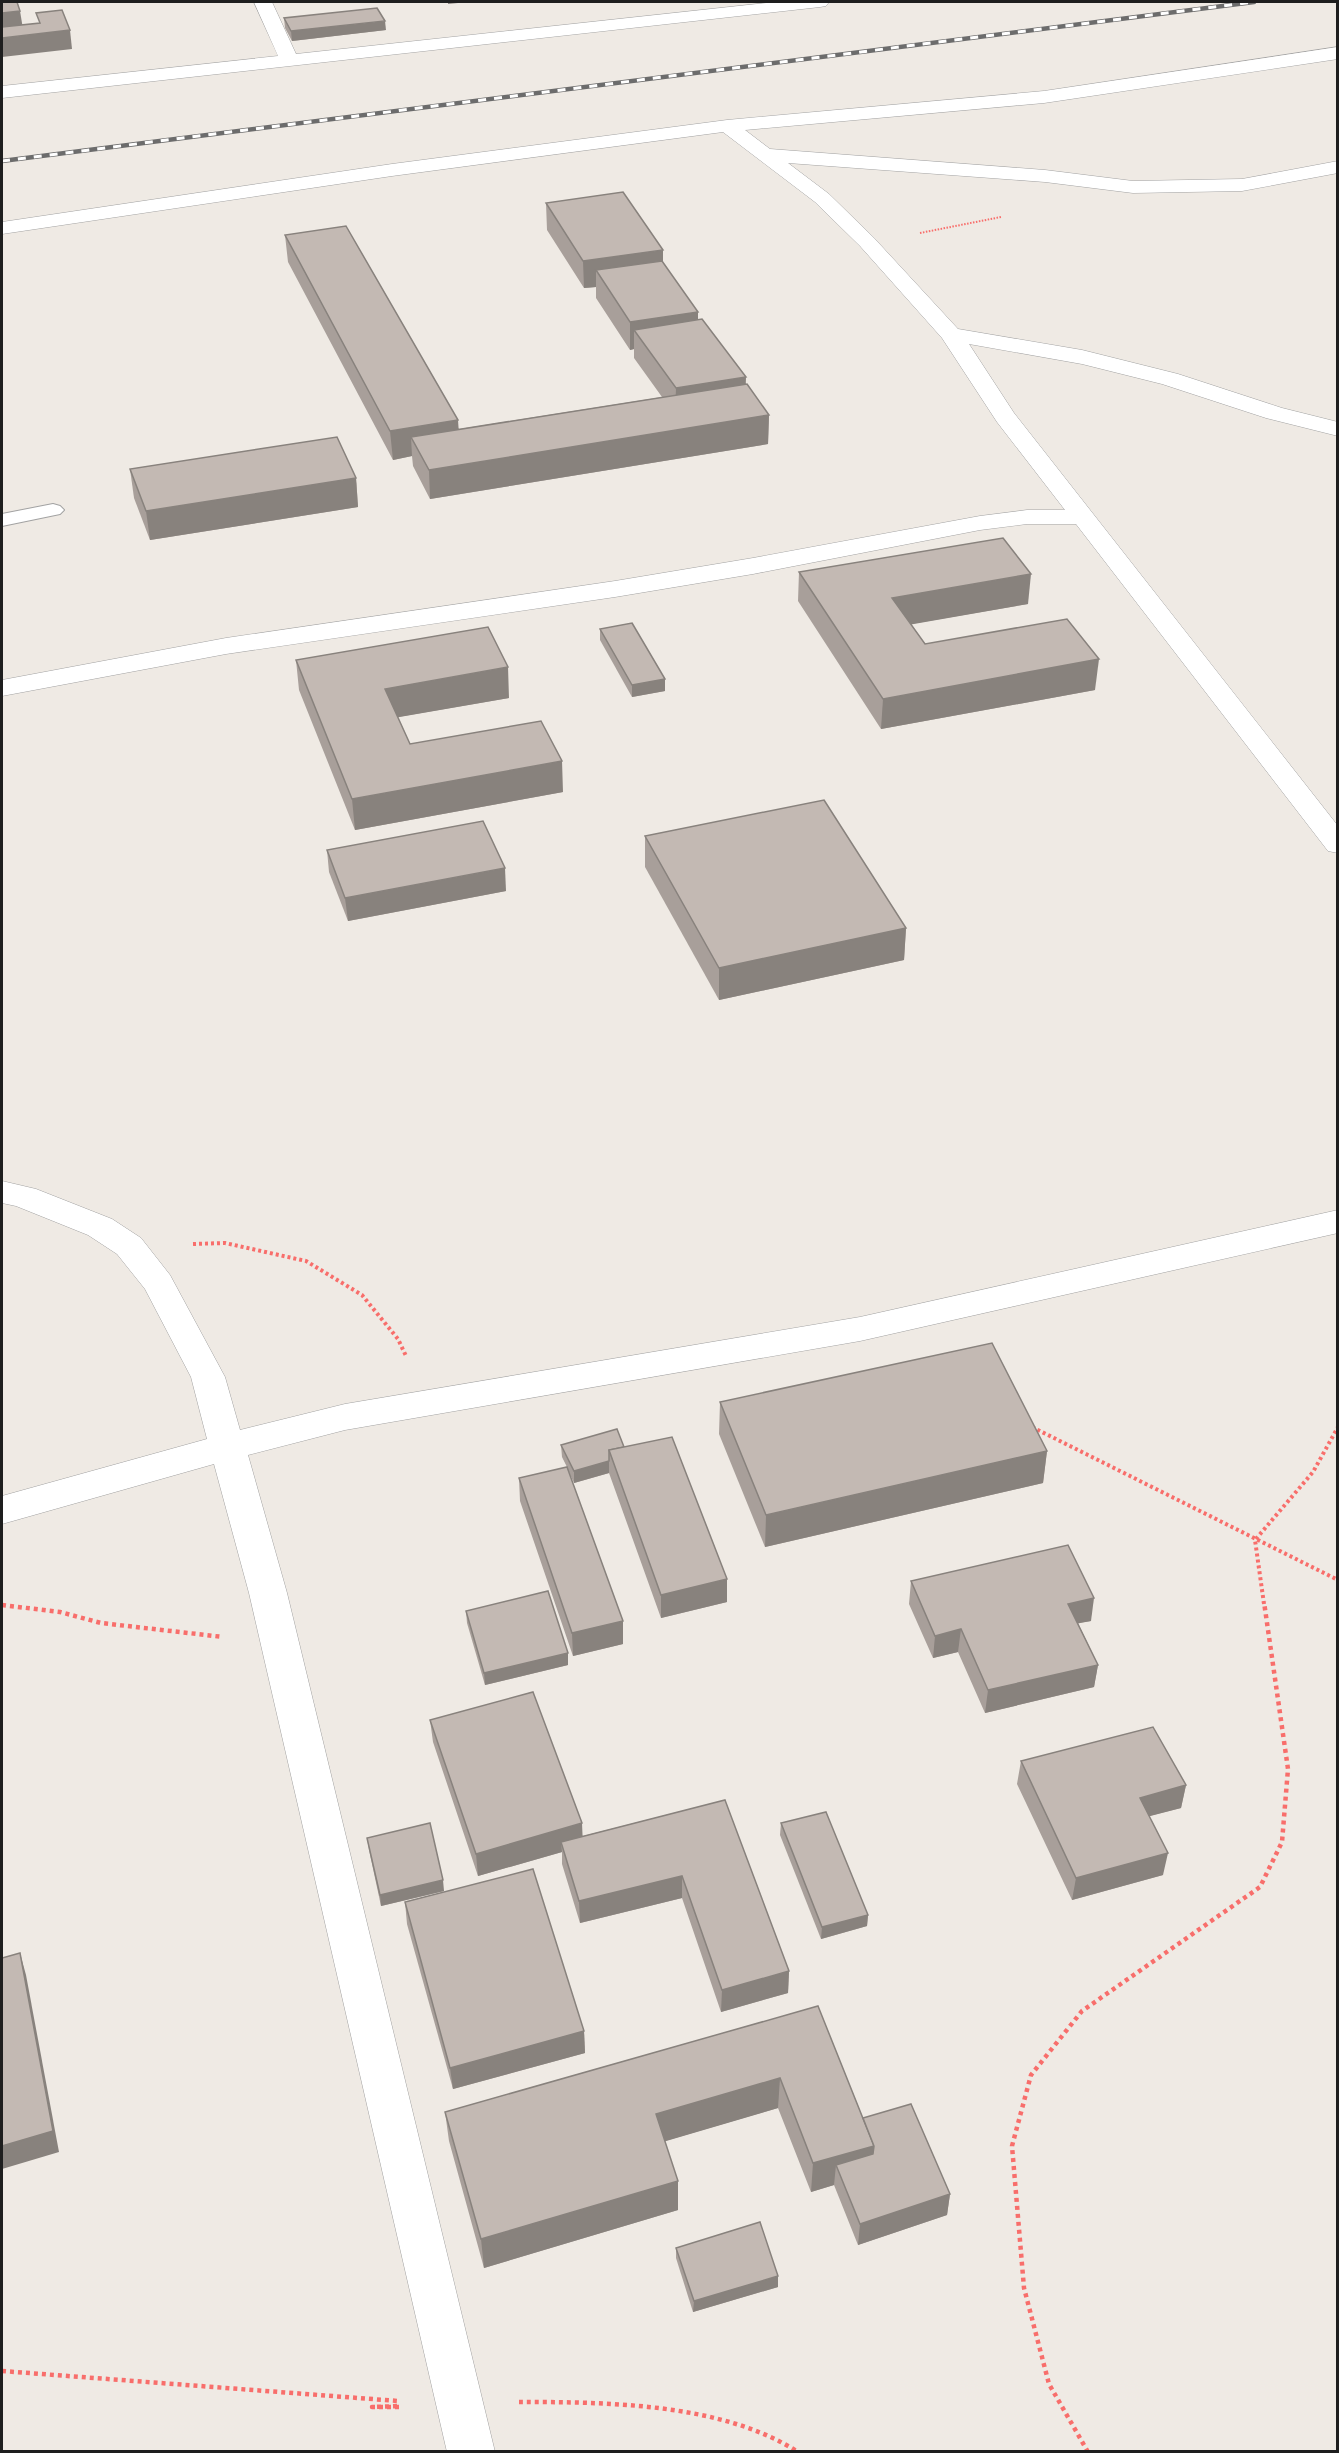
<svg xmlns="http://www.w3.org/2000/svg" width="1339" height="2453" font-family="'Space Grotesk',sans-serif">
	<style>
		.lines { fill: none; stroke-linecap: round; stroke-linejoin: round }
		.service-casing { stroke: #a2a2a2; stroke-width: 2 }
		.minor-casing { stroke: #a2a2a2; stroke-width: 1 }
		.path-far2 { stroke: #f86e6b; stroke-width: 2; stroke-dasharray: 1.5 1.5; stroke-linecap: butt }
		.path-far1 { stroke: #f86e6b; stroke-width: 4; stroke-dasharray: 3 3; stroke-linecap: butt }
		.path { stroke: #f86e6b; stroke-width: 4.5; stroke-dasharray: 4 4; stroke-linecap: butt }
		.service { fill: #fff; fill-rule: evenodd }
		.minor { fill: #fff; fill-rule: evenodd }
		.rail-casing { stroke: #6c6c6c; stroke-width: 4.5 }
		.rail { stroke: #fff; stroke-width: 3; stroke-dasharray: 8; stroke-linecap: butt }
		.wall { fill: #a89f9a }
		.shaded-wall { fill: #88827d }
		.building { fill: #c3b9b3; stroke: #88827d; stroke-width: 1.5 }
	</style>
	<rect width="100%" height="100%" fill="#efeae4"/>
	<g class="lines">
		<g class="service-casing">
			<polygon id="service" points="53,504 60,506 64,510 60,514 2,526 2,514"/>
		</g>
		<g class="minor-casing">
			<g id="minor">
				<polygon points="254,2 272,2 296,54 775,2 829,2 826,6 820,7 2,98 2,86 278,56"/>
				<polygon points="1338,47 1338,59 1044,103 745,130 770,149 1045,170 1133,181 1242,179 1338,161 1338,173 1242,191 1133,193 1045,182 788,163 829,194 874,238 958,329 1082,350 1178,374 1282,408 1338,422 1338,436 1266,418 1162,384 1082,364 969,344 1014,413 1338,826 1338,853 1328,851 1076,524 1027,524 980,530 753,574 615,597 226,654 2,696 2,680 226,638 615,581 753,558 980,516 1027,510 1065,510 997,422 942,338 860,246 815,202 723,132 392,176 2,234 2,222 392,164 727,120 1044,91"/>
				<polygon points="2,1181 36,1189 112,1219 141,1238 170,1275 225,1377 240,1430 345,1404 860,1317 1338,1210 1338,1233 860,1341 345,1430 248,1455 287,1593 495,2452 447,2452 249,1593 214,1464 2,1524 2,1496 207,1439 191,1377 145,1289 117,1254 88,1235 16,1206 2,1203"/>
			</g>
		</g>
		<g class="path-far2">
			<polyline points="2,161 1254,2"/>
			<polyline points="920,233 1001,217"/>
		</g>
		<g class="path-far1">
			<polyline points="193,1244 225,1243 306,1261 362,1295 398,1339 406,1356"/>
			<polyline points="1032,1427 1338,1580"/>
			<polyline points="1264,1604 1255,1540 1313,1472 1338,1427"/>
		</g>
		<g class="path">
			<polyline points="2,1605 60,1612 101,1623 223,1637"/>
			<polyline points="2,2371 398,2401"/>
			<path d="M519,2402C607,2402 722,2403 798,2452"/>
			<polyline points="399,2407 372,2407 400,2406"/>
			<polyline points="1088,2452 1049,2384 1024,2288 1012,2146 1031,2075 1082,2011 1260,1887 1282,1842 1288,1769 1264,1602"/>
		</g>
		<use href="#service" class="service"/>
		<use href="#minor" class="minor"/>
		<g class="rail-casing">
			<polyline id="rail" points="2,161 1254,2"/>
		</g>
		<use href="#rail" class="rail"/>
	</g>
	<g class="wall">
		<polygon points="284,18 386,30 292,41 285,28"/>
		<polygon points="546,203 663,263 698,319 769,415 768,444 430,499 413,466 412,456 393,460 288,262 285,235 459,429 662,397 634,358 634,349 630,350 596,298 596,287 584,288 547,230"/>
		<polygon points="130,469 356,478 358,507 150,540 134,498"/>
		<polygon points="799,572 1028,604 911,624 925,644 1095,690 881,729 798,601"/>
		<polygon points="600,629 665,679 665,691 632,697 600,640"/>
		<polygon points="296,660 509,698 398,717 410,744 563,792 355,830 299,690"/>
		<polygon points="645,836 906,928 904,960 719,1000 645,867"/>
		<polygon points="327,850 506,891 348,921 329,872"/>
		<polygon points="720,1402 1047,1451 1043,1483 765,1547 719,1434"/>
		<polygon points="561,1445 624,1447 727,1602 661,1618 609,1473 574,1483 568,1470 623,1621 623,1644 573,1656 520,1501 519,1478 567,1467 562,1457"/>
		<polygon points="911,1581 1091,1621 1078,1623 1098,1665 1094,1687 985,1713 958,1652 933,1658 909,1604"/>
		<polygon points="466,1611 568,1653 568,1665 485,1685 467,1623"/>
		<polygon points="430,1720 583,1836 725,1800 789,1971 788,1993 721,2012 682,1898 580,1923 562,1864 562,1852 478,1876 433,1742"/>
		<polygon points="1021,1761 1186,1785 1181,1808 1149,1816 1163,1875 1072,1900 1017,1784"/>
		<polygon points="781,1823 868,1915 867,1926 821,1939 780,1835"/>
		<polygon points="367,1838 444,1891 381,1906 369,1850"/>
		<polygon points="405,1902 584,2031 585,2053 453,2089 407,1924"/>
		<polygon points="818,2006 863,2118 950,2194 947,2215 858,2245 834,2185 811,2192 778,2108 665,2141 678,2210 484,2268 449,2141 445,2112"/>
		<polygon points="676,2248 778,2287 693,2312 676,2258"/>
	</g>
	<g class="shaded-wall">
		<polygon points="448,2 468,2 448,4"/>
		<polygon points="20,11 23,29 2,31 2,13"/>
		<polygon points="385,21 386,30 292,41 291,31"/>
		<polygon points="70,30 72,49 2,57 2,38"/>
		<polygon points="663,250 663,277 596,270 596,287 584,288 583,261"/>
		<polygon points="698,312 698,340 634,330 634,349 630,350 630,322"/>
		<polygon points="746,377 745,405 675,417 676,388"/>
		<polygon points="769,415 768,444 430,499 429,470"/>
		<polygon points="458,420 460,449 411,437 412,456 393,460 390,431"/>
		<polygon points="356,478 358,507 150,540 146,511"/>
		<polygon points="1031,574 1028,604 891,628 892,598"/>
		<polygon points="1099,659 1095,690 881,729 883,699"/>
		<polygon points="508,667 509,698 388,719 385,689"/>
		<polygon points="665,679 665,691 632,697 632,685"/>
		<polygon points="562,761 563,792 355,830 352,799"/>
		<polygon points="505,868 506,891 348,921 345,898"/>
		<polygon points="906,928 904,960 719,1000 719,968"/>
		<polygon points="1047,1451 1043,1483 765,1547 766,1515"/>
		<polygon points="609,1461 609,1473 574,1483 574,1471"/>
		<polygon points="727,1579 727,1602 661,1618 661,1595"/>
		<polygon points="1094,1598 1091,1621 1064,1626 1068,1604"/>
		<polygon points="623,1621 623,1644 573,1656 572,1633"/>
		<polygon points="961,1629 958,1652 933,1658 935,1636"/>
		<polygon points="568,1653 568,1665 485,1685 484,1673"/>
		<polygon points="1098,1665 1094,1687 985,1713 988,1690"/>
		<polygon points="1186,1785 1181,1808 1135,1820 1140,1798"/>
		<polygon points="582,1823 583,1846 561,1842 562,1852 478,1876 476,1854"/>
		<polygon points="1168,1853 1163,1875 1072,1900 1076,1878"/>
		<polygon points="682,1876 682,1898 580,1923 579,1901"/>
		<polygon points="443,1880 444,1891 381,1906 380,1895"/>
		<polygon points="868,1915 867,1926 821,1939 822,1927"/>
		<polygon points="20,1953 26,1975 59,2152 2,2169 2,2146"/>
		<polygon points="789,1971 788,1993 721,2012 722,1990"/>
		<polygon points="584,2031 585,2053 453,2089 450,2068"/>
		<polygon points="780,2078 778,2108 656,2144 656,2114"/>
		<polygon points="874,2146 871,2175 836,2165 834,2185 811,2192 813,2163"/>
		<polygon points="678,2181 678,2210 484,2268 481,2239"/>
		<polygon points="950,2194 947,2215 858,2245 860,2224"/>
		<polygon points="778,2276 778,2287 693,2312 694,2301"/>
	</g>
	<g class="building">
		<polygon points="2,2 17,2 20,11 2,13"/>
		<polygon points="377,8 385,21 291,31 284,18"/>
		<polygon points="62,10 70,30 2,38 2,27 40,23 36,13"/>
		<polygon points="623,192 663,250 583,261 546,203"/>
		<polygon points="346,226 458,420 390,431 285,235"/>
		<polygon points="662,261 698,312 630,322 596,270"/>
		<polygon points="702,319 746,377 676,388 634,330"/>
		<polygon points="747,384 769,415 429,470 411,437"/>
		<polygon points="337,437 356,478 146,511 130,469"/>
		<polygon points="1003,538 1031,574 892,598 925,644 1067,619 1099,659 883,699 799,572"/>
		<polygon points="632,623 665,679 632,685 600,629"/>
		<polygon points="488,627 508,667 385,689 410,744 541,721 562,761 352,799 296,660"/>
		<polygon points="824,800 906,928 719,968 645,836"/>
		<polygon points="483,821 505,868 345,898 327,850"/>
		<polygon points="992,1343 1047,1451 766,1515 720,1402"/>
		<polygon points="617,1429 624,1447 609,1450 609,1461 574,1471 561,1445"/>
		<polygon points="672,1437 727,1579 661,1595 609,1450"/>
		<polygon points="567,1467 623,1621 572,1633 519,1478"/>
		<polygon points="1068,1545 1094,1598 1068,1604 1098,1665 988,1690 961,1629 935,1636 911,1581"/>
		<polygon points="548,1591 568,1653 484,1673 466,1611"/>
		<polygon points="533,1692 582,1823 476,1854 430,1720"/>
		<polygon points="1153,1727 1186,1785 1140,1798 1168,1853 1076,1878 1021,1761"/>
		<polygon points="725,1800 789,1971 722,1990 682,1876 579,1901 561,1842"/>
		<polygon points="826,1812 868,1915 822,1927 781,1823"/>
		<polygon points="430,1823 443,1880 380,1895 367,1838"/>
		<polygon points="533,1869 584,2031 450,2068 405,1902"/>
		<polygon points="20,1953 53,2131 2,2146 2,1958"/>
		<polygon points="818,2006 874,2146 813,2163 780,2078 656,2114 678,2181 481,2239 445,2112"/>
		<polygon points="911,2104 950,2194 860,2224 836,2165 873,2154 874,2146 863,2118"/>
		<polygon points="760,2222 778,2276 694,2301 676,2248"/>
	</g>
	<rect width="1339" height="2453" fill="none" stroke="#1e1e1e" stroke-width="6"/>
</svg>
